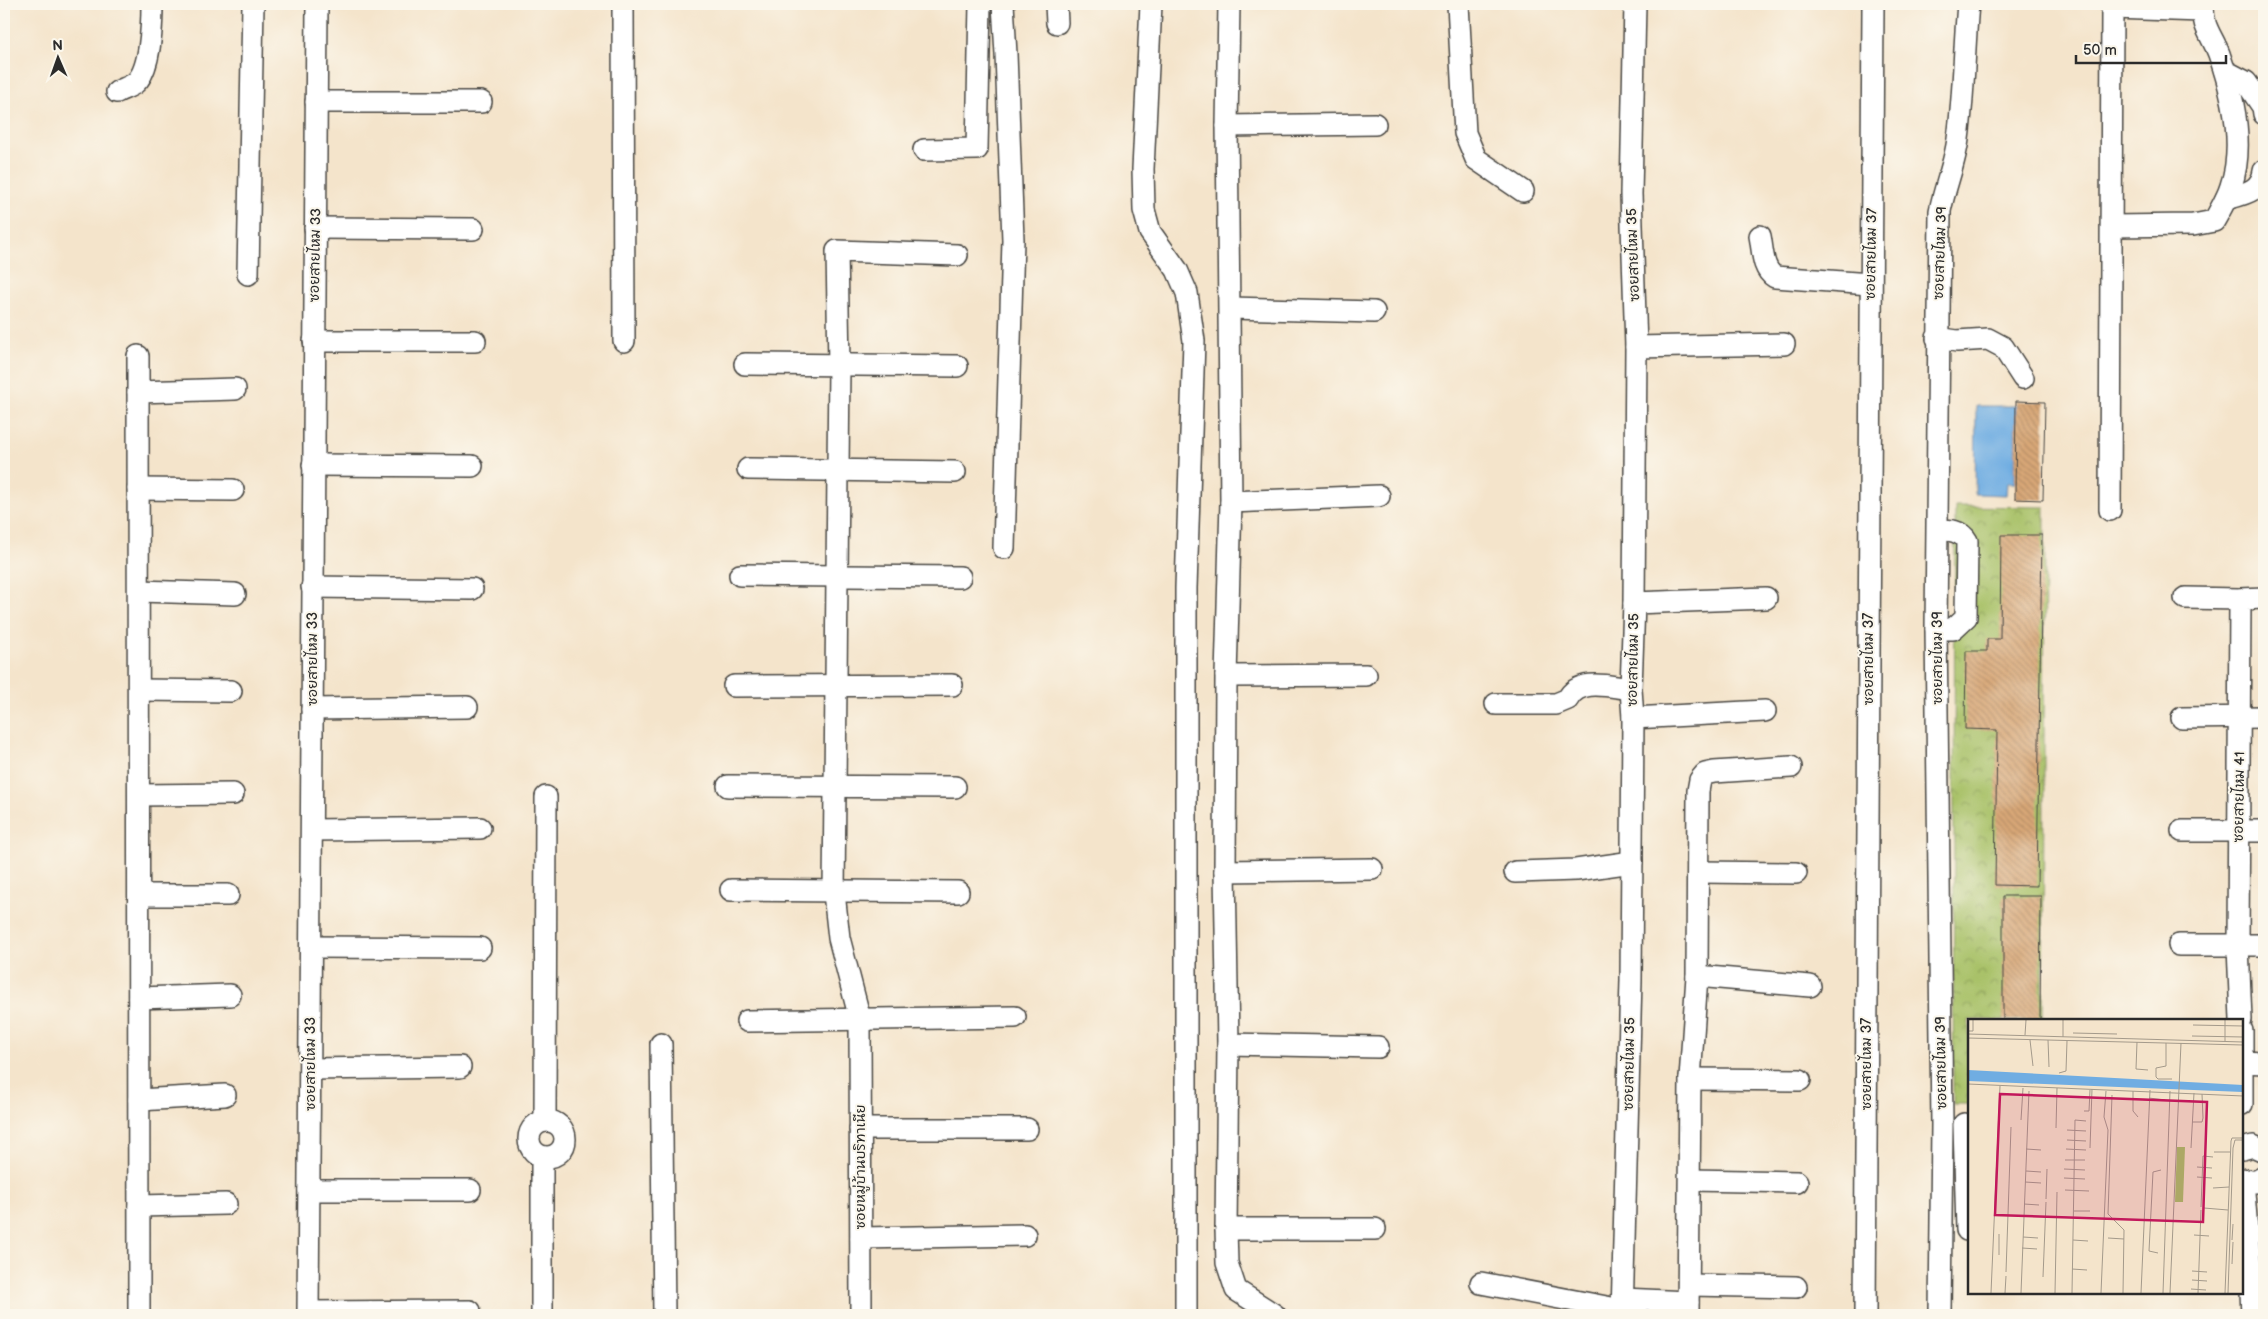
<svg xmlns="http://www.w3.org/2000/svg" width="2268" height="1319" font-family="'Balsamiq Sans','Playpen Sans Thai',sans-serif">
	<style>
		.park { fill: url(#park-crowns); stroke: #6a7649 }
		.water { fill: #70ade2; stroke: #4e6c86 }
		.building { fill: url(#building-back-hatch) }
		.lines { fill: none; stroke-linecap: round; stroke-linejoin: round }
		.minor-casing { stroke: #494743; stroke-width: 24 }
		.minor { stroke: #fff; stroke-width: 21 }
		.labels { text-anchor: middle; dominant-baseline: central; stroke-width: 4; stroke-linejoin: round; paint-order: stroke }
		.street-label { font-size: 14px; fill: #2b2b2b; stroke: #fbf7ec }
		.inset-road { fill: none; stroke: #a49a8b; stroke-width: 1 }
		.view { fill: #c2185b; fill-opacity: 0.15; stroke: #c2185b; stroke-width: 2.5 }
		.inset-edge { fill: none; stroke: #2b2b2b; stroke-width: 2.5 }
	</style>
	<defs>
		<pattern id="park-crowns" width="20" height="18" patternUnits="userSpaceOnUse" patternTransform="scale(1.25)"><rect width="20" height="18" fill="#a8c167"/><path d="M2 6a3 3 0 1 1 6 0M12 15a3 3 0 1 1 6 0" fill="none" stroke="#899d55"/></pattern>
		<pattern id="building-back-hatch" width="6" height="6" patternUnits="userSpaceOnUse" patternTransform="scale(1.25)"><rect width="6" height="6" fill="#d8a777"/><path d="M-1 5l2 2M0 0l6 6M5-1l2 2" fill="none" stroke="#af8862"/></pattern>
	</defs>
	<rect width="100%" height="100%" fill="#fbf7ec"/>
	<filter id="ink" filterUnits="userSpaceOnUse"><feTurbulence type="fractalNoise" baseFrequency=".02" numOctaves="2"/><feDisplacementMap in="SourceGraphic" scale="10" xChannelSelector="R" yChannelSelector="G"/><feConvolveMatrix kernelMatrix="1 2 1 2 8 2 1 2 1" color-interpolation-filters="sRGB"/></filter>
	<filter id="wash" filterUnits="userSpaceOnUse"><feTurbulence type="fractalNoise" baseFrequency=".0096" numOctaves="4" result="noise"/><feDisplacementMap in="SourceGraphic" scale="20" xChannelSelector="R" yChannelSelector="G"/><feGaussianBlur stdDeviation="1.12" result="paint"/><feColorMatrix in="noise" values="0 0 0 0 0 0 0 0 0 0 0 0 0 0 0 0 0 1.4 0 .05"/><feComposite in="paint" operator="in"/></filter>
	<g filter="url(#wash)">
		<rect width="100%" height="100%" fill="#f4e4cb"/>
		<polygon class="park" points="1955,506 2045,507 2043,1020 1969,1020 1969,1104 1953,1104"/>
		<polygon class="water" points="1976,406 2016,406 2015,483 2007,483 2006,495 1975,494"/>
		<g id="blocks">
			<g class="building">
				<polygon points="2016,401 2045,402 2043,500 2015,499"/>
				<polygon points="2001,535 2042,535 2037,886 1995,885 1997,730 1965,729 1966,651 1987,651 1987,639 2000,639"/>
				<polygon points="2003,896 2041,896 2040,1020 2003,1020"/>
			</g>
		</g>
	</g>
	<g filter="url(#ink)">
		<use href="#blocks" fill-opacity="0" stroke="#494743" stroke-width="1"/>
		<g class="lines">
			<g class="minor-casing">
				<g id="minor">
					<polyline points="623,4 624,341"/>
					<polyline points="1003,4 1006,54 1013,240 1004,548"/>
					<polyline points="1056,4 1057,23"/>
					<polyline points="1151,4 1143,169 1144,210 1150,232 1177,270 1187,293 1194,341 1186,588 1186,1315"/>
					<polyline points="1229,4 1227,126 1231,502 1226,676 1225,871 1228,1044 1226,1229 1227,1263 1236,1290 1275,1315"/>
					<polyline points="1458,4 1465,133 1476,159 1523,191"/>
					<polyline points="2112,8 2202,11"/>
					<polyline points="2225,71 2246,82 2263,107 2264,114"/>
					<path d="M117,92C122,89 130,87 135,83C151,70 152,23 152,4"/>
					<polyline points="316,102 481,102"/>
					<polyline points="1227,126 1375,124"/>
					<polyline points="924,150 977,149 980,4"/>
					<path d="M2226,199C2244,194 2262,191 2264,171"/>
					<path d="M2112,226L2193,225L2214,221C2220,210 2227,199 2231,186C2245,145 2233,94 2219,54C2212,35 2202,28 2203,4"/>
					<polyline points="315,228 473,229"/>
					<path d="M1760,236C1763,251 1762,269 1775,277L1870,284"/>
					<polyline points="248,274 253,4"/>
					<polyline points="1231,308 1374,312"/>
					<polyline points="1937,338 1957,341 1988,339 2003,347 2023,378"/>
					<polyline points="314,341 475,341"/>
					<polyline points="1636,347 1784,344"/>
					<polyline points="138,356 139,1315"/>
					<polyline points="745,364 957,366"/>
					<polyline points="138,392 235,389"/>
					<polyline points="313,465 472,466"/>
					<polyline points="748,469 955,472"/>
					<polyline points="138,489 233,490"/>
					<polyline points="1231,502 1379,496"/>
					<polyline points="2110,510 2112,4"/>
					<polyline points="740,575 960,577"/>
					<polyline points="312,587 472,589"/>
					<polyline points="139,591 235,594"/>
					<polyline points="2185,598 2240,599"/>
					<polyline points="1634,603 1766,598"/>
					<path d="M1936,629H1953L1966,617L1967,541C1961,530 1949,530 1938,530"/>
					<polyline points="1226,676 1366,675"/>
					<polyline points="734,686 952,685"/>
					<polyline points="139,690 231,691"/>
					<path d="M1496,704H1556L1568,699C1579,677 1611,687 1631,689"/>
					<polyline points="312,709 467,707"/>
					<polyline points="1633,718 1765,711"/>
					<polyline points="2182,718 2264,717"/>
					<polyline points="728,786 955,787"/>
					<polyline points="140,795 233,794"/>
					<polyline points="312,830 480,828"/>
					<polyline points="2182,831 2264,831"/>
					<polyline points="1225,871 1372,869"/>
					<polyline points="1515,872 1576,870 1632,862"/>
					<polyline points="1699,872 1796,873"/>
					<polyline points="731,890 958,892"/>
					<polyline points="139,895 228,895"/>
					<polyline points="2179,945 2264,945"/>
					<polyline points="311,947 480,948"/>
					<polyline points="1697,976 1810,986"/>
					<polyline points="139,998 230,995"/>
					<polyline points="2241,1020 2238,945 2240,599 2264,598"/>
					<polyline points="747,1021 1015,1017"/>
					<polyline points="2242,1031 2242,1104"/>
					<polyline points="661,1044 664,1315"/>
					<polyline points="1228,1044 1378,1047"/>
					<polyline points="2242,1062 2264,1063"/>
					<polyline points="310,1069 460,1067"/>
					<polyline points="1690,1079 1800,1080"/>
					<polyline points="139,1100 225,1095"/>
					<circle cx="547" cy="1139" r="18"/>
					<polyline points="545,1121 546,797"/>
					<polyline points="1964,1124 1967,1230"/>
					<polyline points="860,1129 1027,1129"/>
					<polyline points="2242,1149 2253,1146 2264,1151"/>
					<polyline points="2242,1179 2255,1182 2264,1177"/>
					<polyline points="1690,1180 1797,1182"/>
					<polyline points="2243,1180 2250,1268 2252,1315"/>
					<polyline points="309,1190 470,1190"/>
					<polyline points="139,1206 226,1204"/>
					<polyline points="1226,1229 1375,1229"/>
					<polyline points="861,1238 1025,1235"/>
					<polyline points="1481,1283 1622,1310"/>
					<polyline points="1689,1285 1796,1287"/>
					<polyline points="1623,1299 1688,1302"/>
					<polyline points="308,1312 470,1311"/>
					<polyline points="308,1315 317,4"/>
					<polyline points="542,1315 542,1157"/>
					<polyline points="861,1315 860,1019 839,938 834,893 839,365 837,251 957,255"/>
					<polyline points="1622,1315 1631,980 1633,718 1631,689 1634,603 1636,347 1631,194 1635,4"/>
					<polyline points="1688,1315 1690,1079 1697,976 1698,791 1700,780 1705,774 1714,772 1791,767"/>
					<polyline points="1865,1315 1873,4"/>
					<path d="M1940,1315L1942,1124L1936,629L1940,211C1945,186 1955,163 1958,139C1964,95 1964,49 1968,4"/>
				</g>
			</g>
			<use href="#minor" class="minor"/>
		</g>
	</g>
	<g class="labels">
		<g class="street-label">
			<text transform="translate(1940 253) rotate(-88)">ซอยสายไหม 39</text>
			<text transform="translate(1871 254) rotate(-89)">ซอยสายไหม 37</text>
			<text transform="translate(315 255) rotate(-89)">ซอยสายไหม 33</text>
			<text transform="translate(1633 255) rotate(-92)">ซอยสายไหม 35</text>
			<text transform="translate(1937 658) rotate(-90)">ซอยสายไหม 39</text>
			<text transform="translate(312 659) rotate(-90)">ซอยสายไหม 33</text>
			<text transform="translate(1868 659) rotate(-90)">ซอยสายไหม 37</text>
			<text transform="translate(1633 660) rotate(-89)">ซอยสายไหม 35</text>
			<text transform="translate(2239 797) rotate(-89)">ซอยสายไหม 41</text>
			<text transform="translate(1941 1063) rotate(-91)">ซอยสายไหม 39</text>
			<text transform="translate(310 1064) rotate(-90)">ซอยสายไหม 33</text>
			<text transform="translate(1629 1064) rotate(-89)">ซอยสายไหม 35</text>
			<text transform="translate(1866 1064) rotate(-90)">ซอยสายไหม 37</text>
			<text transform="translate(860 1167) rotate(-90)">ซอยหมู่บ้านบริทาเนีย</text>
		</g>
	</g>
	<g transform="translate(1968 1019)">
		<rect width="275" height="275" fill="#f4e4cb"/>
		<path d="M209,128H217L215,183H207Z" fill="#a8c167"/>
		<path d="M0,51L275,66V73L0,62Z" fill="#70ade2"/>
		<path class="inset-road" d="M225,6L275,7M0,12H5V1M105,14L149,15M0,15L275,23M57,16L58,1M224,17L275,18M95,18V1M0,19L275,26M62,21L65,47M80,21L81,48M257,22V1M169,23L168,50L180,51M198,24V47L188,49V58L190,60H204M91,54L98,52L99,22M0,65L275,77M165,72V92L170,98M144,76L140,195L156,211L155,274M181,79L197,81M116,92H121L122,71M53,101L55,69M224,103H234L235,99L234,75M88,109L89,69M99,111L118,112M99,121L118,122M122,129L124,70M223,129L226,74M58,130L73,131M98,130L118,131M246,133H262M97,141H117M229,148L244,149M96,150L117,151M58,152L73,153M229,158L244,159M96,159L117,160M57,163L73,164M245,169L261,168M97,171L121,172M78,180L79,150M56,185L71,186M233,188L235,137L245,138M236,189L260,191M106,192H122M226,216L241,217M55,218L70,219M140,219L156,220M105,221L120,222M264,221L265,205M54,229L69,230M190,234L181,232L185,153L193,151M31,236V215M264,245L265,223M104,250L119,251M224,252L239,253M38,253L43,108M75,258L78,183M224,261L239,262M223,270L238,271M23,274L32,67M37,274L38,257M53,274L61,72M87,274L89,173M104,274L107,101L118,102M133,274L140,111L136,98L138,72M173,274L182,71M195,274L202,72M202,274L213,24M230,274L233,191M257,274L263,122L264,119H275M260,274L265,129L267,121H275"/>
		<path class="view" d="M32,75L239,83L235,203L27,196Z"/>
		<rect width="275" height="275" class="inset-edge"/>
	</g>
	<rect width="2268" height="1319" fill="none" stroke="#fbf7ec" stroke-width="20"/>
	<g transform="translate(58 58) rotate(358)" stroke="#fbf7ec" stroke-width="4" paint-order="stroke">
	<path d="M0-4L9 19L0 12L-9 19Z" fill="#2b2b2b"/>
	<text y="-8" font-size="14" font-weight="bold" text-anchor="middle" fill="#2b2b2b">N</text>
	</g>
	<path d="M2076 55v8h150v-8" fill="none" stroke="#2b2b2b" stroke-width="2.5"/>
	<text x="2083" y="55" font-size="15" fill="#2b2b2b" stroke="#fbf7ec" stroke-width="4" paint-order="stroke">50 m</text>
</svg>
